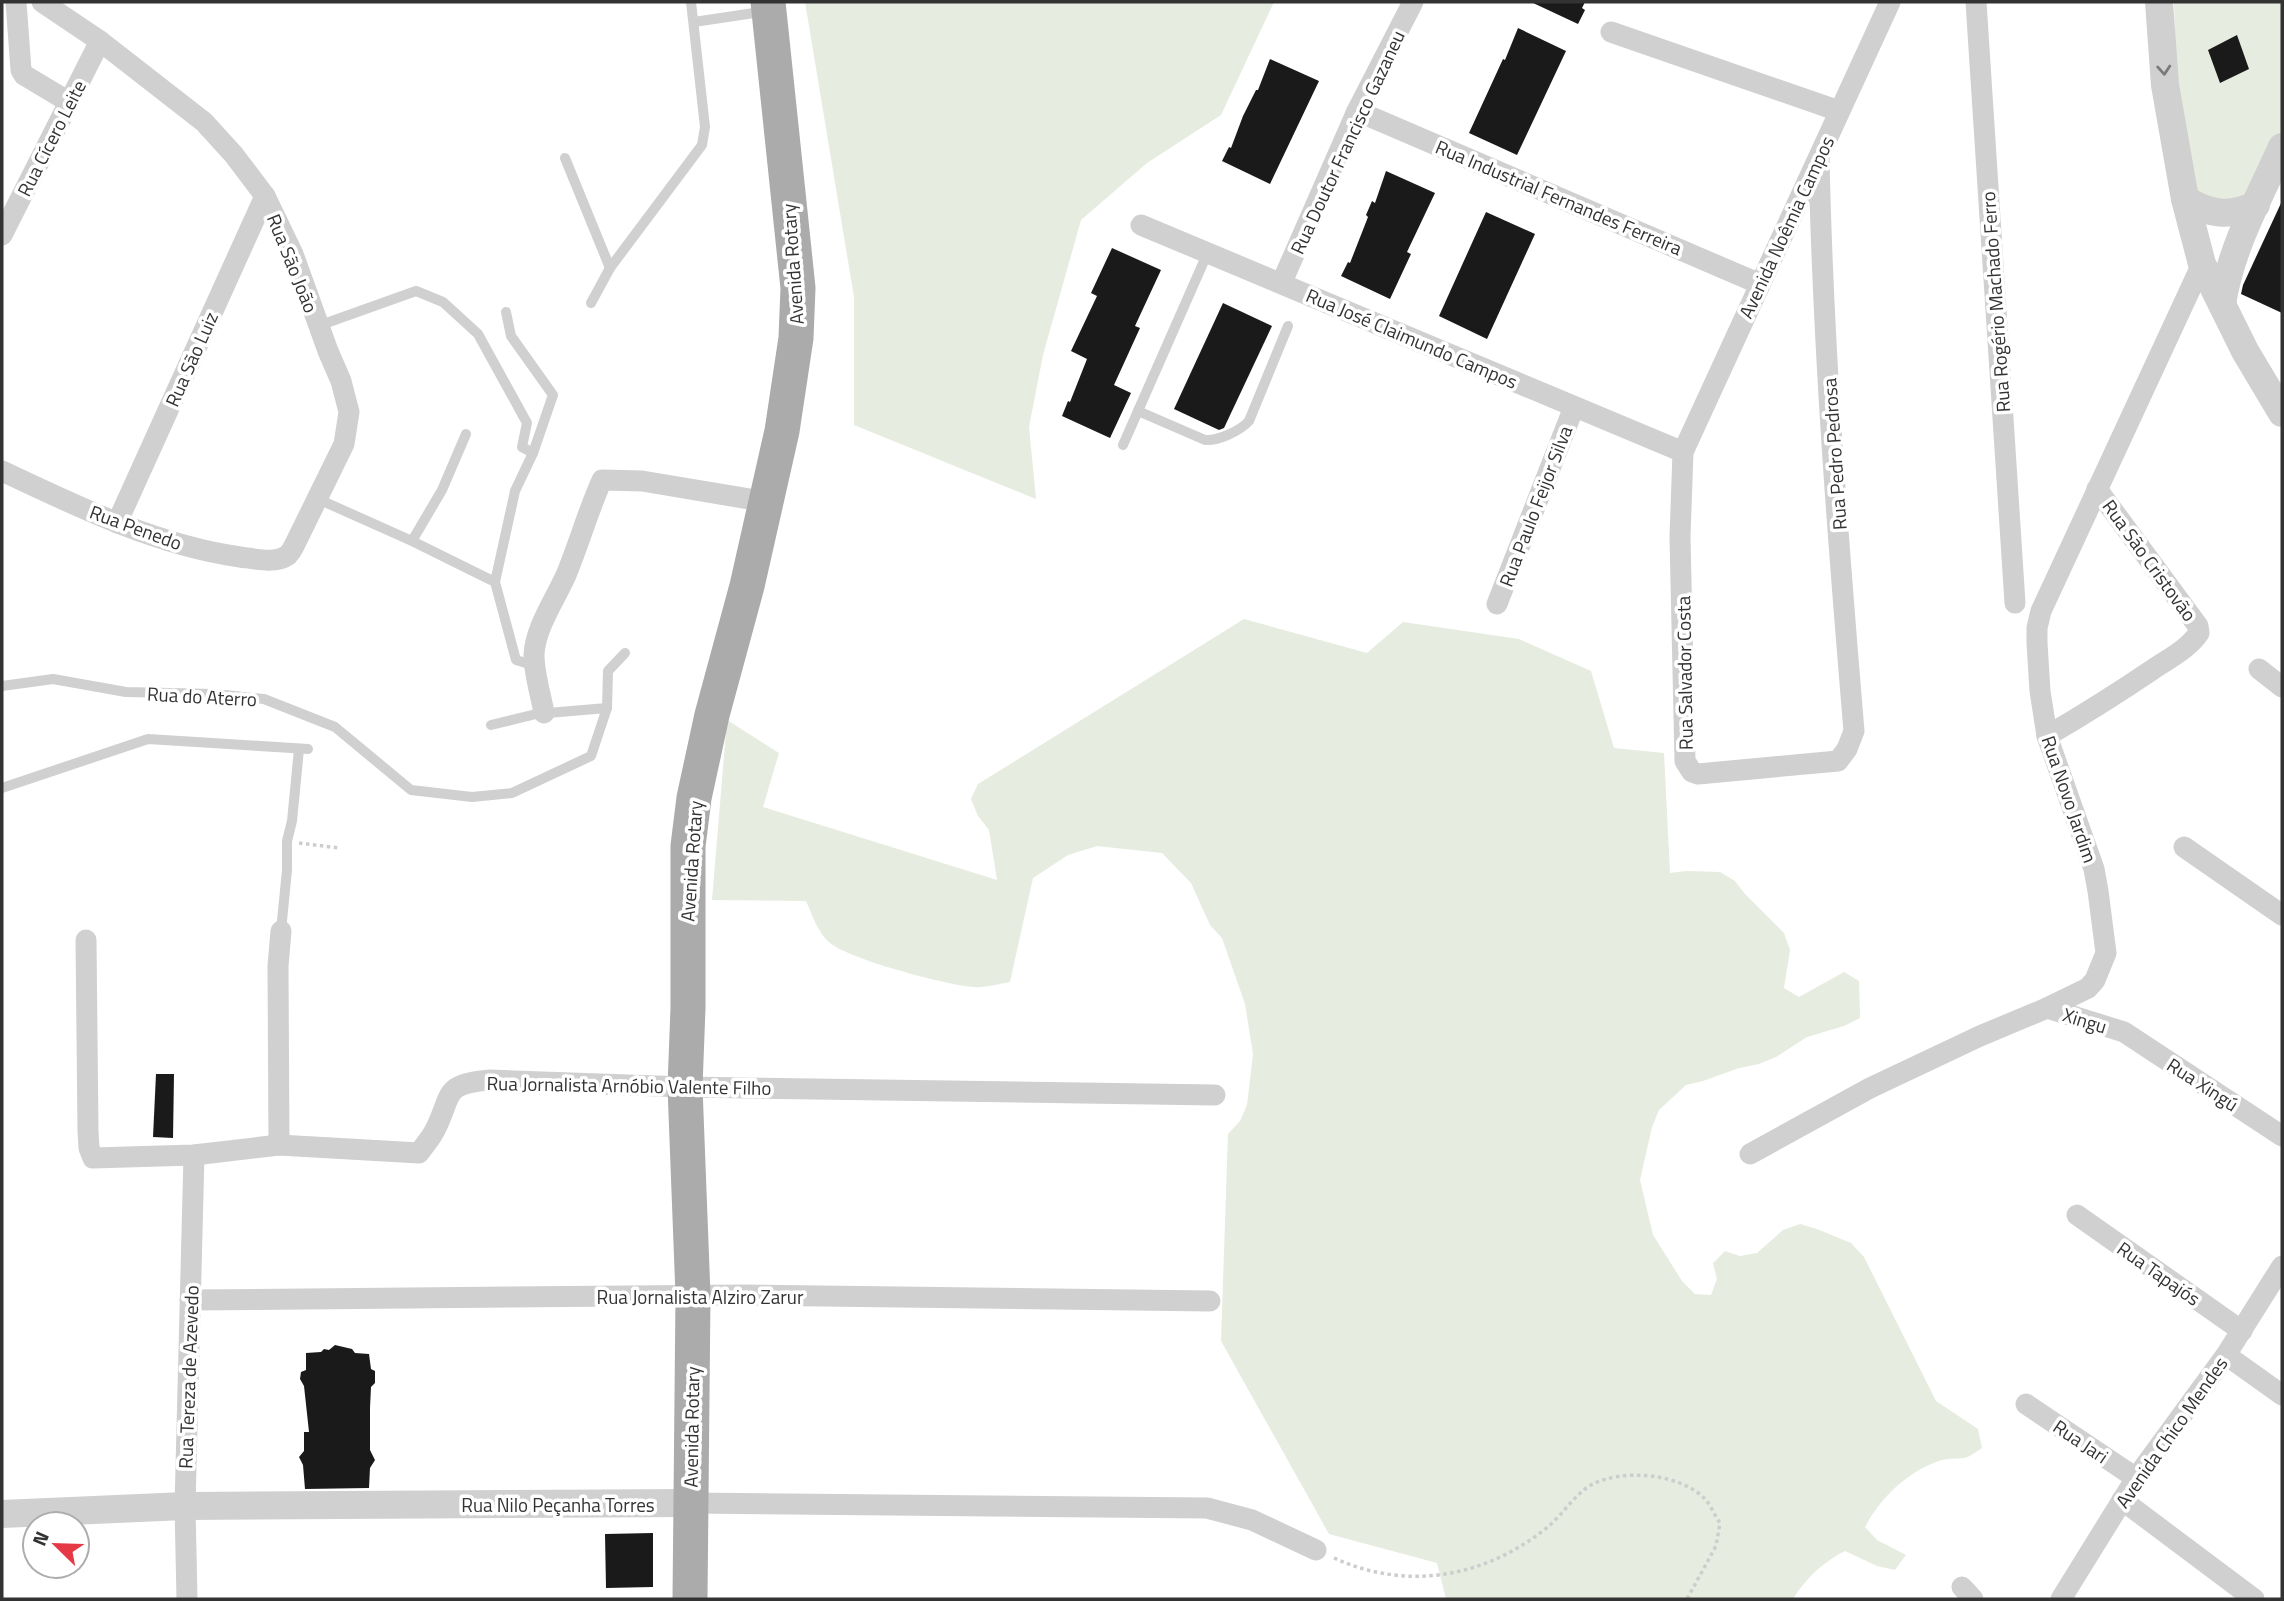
<svg xmlns="http://www.w3.org/2000/svg" width="2284" height="1601" font-family="'Titillium Web',sans-serif">
	<style>
		.green { fill: #e6ecdf }
		.building { fill: #1a1a1a }
		.lines { fill: none; stroke-linecap: round; stroke-linejoin: round }
		.path { stroke: #cdcdcd; stroke-width: 3.5; stroke-dasharray: 3.5 3.5; stroke-linecap: butt }
		.service { stroke: #d0d0d0; stroke-width: 10 }
		.minor { stroke: #d0d0d0; stroke-width: 21 }
		.tertiary { stroke: #d0d0d0; stroke-width: 28 }
		.primary { stroke: #ababab; stroke-width: 35 }
		.oneway { stroke: #7a7a7a }
		.labels { text-anchor: middle; dominant-baseline: central; stroke-width: 7; stroke-linejoin: round; paint-order: stroke }
		.street-label { font-size: 19px; fill: #333; stroke: #fff }
	</style>
	<rect width="100%" height="100%" fill="#fff"/>
	<g class="green">
		<polygon points="805,2 1274,2 1221,115 1147,163 1081,220 1043,355 1029,427 1036,499 854,425 854,297"/>
		<polygon points="2174,2 2282,2 2282,134 2240,205 2193,193 2176,68"/>
		<path d="M1244,619L1367,653L1403,622L1519,639L1591,671L1614,748L1664,753L1670,873L1686,871L1720,872L1735,881L1745,894L1784,933L1790,950L1784,988L1799,997L1844,972L1859,981L1860,1018L1844,1026L1807,1037L1776,1057L1759,1064L1739,1068L1703,1081L1686,1085L1659,1110L1652,1127L1640,1180L1653,1235L1682,1281L1695,1294L1711,1295L1717,1279L1713,1263L1725,1251L1740,1256L1757,1253L1783,1230L1800,1224L1817,1229L1851,1243L1864,1257L1936,1401L1978,1429L1982,1448C1977,1451 1970,1457 1964,1458C1956,1459 1949,1458 1942,1460C1909,1470 1881,1497 1865,1527L1877,1540L1906,1555L1895,1570L1877,1566L1845,1551C1823,1562 1806,1578 1793,1599H1446L1437,1563L1329,1534L1221,1341L1228,1134L1240,1121L1247,1105L1253,1054L1245,1004L1222,938L1210,925L1191,883L1162,853L1097,846L1068,855L1033,878L1010,982C998,984 985,988 973,987C946,985 849,959 830,943C817,932 813,916 806,901L712,900L727,720L779,753L763,807L997,880L989,830L978,816L971,799L978,784Z"/>
	</g>
	<g class="building">
		<polygon points="1531,2 1585,2 1582,8 1585,10 1578,24"/>
		<polygon points="1518,28 1566,51 1517,155 1469,133 1503,59 1505,60"/>
		<polygon points="2237,35 2249,69 2220,83 2208,50"/>
		<polygon points="1270,59 1319,81 1270,184 1222,161 1229,147 1231,148 1243,116 1256,90 1258,90"/>
		<polygon points="1386,171 1435,193 1407,252 1411,254 1390,299 1341,276 1348,262 1350,263 1368,217 1366,215 1372,201 1375,203"/>
		<polygon points="2282,201 2282,313 2241,294 2243,285"/>
		<polygon points="1486,212 1535,234 1487,339 1439,316"/>
		<polygon points="1112,248 1161,270 1135,326 1140,328 1114,385 1131,393 1110,438 1062,416 1068,401 1070,402 1087,359 1071,351 1097,296 1091,293"/>
		<polygon points="1223,303 1272,326 1224,428 1219,430 1174,409"/>
		<polygon points="156,1074 174,1074 173,1138 153,1137"/>
		<polygon points="335,1345 352,1349 355,1353 369,1354 371,1369 375,1371 375,1383 371,1387 370,1408 370,1450 375,1460 370,1468 369,1488 305,1489 303,1465 299,1457 304,1451 304,1432 309,1432 304,1386 300,1379 301,1372 306,1370 306,1353 321,1352 324,1349 329,1350"/>
		<polygon points="653,1533 653,1587 606,1588 605,1534"/>
	</g>
	<g class="lines">
		<g class="path">
			<polyline points="299,843 339,848"/>
			<path d="M1334,1558C1408,1592 1487,1577 1549,1526C1563,1514 1575,1494 1591,1485C1622,1468 1681,1473 1706,1500C1711,1506 1715,1516 1720,1523L1716,1546L1687,1599"/>
		</g>
		<g class="service">
			<polyline points="694,22 754,13"/>
			<polyline points="565,158 610,268"/>
			<polyline points="591,303 610,268 702,145 705,127 691,2"/>
			<polyline points="506,312 511,336 553,395 533,453 515,491 495,582 516,660 536,666"/>
			<polyline points="318,326 416,291 443,302 478,334 527,423 522,447 533,453"/>
			<path d="M1138,411L1205,440C1218,441 1240,431 1249,421L1288,326"/>
			<polyline points="1123,445 1208,252"/>
			<polyline points="318,499 412,541 495,582"/>
			<polyline points="412,541 442,490 466,434"/>
			<polyline points="2,686 53,679 126,692 215,694 264,699 335,727 411,790 472,797 512,793 591,756 607,708 608,671 625,653"/>
			<polyline points="491,725 536,714 607,708"/>
			<polyline points="2,788 148,739 308,749"/>
			<polyline points="281,931 287,870 287,841 292,821 299,749"/>
		</g>
		<g class="minor">
			<polyline points="16,2 21,70 24,75 69,102"/>
			<polyline points="1976,2 2015,603"/>
			<polyline points="1611,32 1839,111"/>
			<polyline points="1357,111 1760,284"/>
			<path d="M1819,157C1823,348 1838,540 1854,731L1847,749L1838,761L1698,774L1692,772L1685,761L1680,537L1683,452L1890,2"/>
			<polyline points="1141,225 1683,452"/>
			<polyline points="2,235 100,41"/>
			<polyline points="1282,282 1357,111 1413,2"/>
			<path d="M2,471C78,507 156,545 240,557C255,559 276,564 288,555C290,553 293,548 294,546L344,444L349,412L341,381L328,351L293,254L265,196L234,155L204,122L100,41L42,2"/>
			<polyline points="117,523 265,196"/>
			<polyline points="1497,604 1574,407"/>
			<polyline points="2259,669 2282,687"/>
			<path d="M544,713C541,695 534,674 534,655C535,628 555,600 566,575C579,544 588,511 602,480L642,481L767,502"/>
			<path d="M2047,736C2083,715 2118,693 2152,670C2168,659 2188,649 2199,633L2198,626L2097,489"/>
			<polyline points="2184,847 2282,915"/>
			<path d="M86,940L88,1131L89,1148L93,1158L194,1155L279,1145L419,1153C424,1146 431,1138 435,1130C453,1095 441,1084 490,1080L685,1087L1215,1095"/>
			<polyline points="2047,1008 2124,1032 2282,1136"/>
			<polyline points="279,1145 278,966 281,931"/>
			<polyline points="1750,1154 1870,1088 1980,1036 2047,1008 2088,988 2095,980 2106,953 2098,891 2094,869 2047,736 2040,691 2037,643 2037,628 2041,611 2202,264"/>
			<polyline points="2077,1215 2242,1331"/>
			<polyline points="190,1300 742,1295 1210,1301"/>
			<polyline points="2226,1355 2282,1395"/>
			<polyline points="2026,1404 2136,1478"/>
			<polyline points="2122,1500 2254,1599"/>
			<polyline points="690,1503 1207,1508 1252,1520 1316,1550"/>
			<polyline points="1962,1587 1973,1599"/>
			<polyline points="187,1599 185,1506 194,1155"/>
			<polyline points="2061,1599 2136,1478 2226,1355 2282,1266"/>
		</g>
		<g class="tertiary">
			<polyline points="2159,2 2165,85 2185,199 2202,264 2245,351 2282,413"/>
			<path d="M2185,199C2209,215 2230,217 2256,205"/>
			<path d="M2222,304C2231,247 2259,198 2282,147"/>
			<polyline points="2,1514 185,1506 690,1503"/>
		</g>
		<polyline class="primary" points="690,1599 693,1295 685,1087 688,1008 688,846 694,798 712,715 747,586 782,431 796,338 798,288 768,2"/>
	</g>
	<defs><path id="oneway-chevron" d="M-2-3.5L2.5 0L-2 3.5" fill="none" stroke-width="1.6" stroke-linecap="round" stroke-linejoin="round" transform="scale(1.75)"/></defs>
	<use class="oneway" href="#oneway-chevron" transform="translate(2164 70) rotate(86)"/>
	<g class="labels">
		<g class="street-label">
			<text transform="translate(51 138) rotate(-63)">Rua Cícero Leite</text>
			<text transform="translate(1347 142) rotate(-65)">Rua Doutor Francisco Gazaneu</text>
			<text transform="translate(1559 197) rotate(23)">Rua Industrial Fernandes Ferreira</text>
			<text transform="translate(1786 227) rotate(-65)">Avenida Noêmia Campos</text>
			<text transform="translate(293 263) rotate(68)">Rua São João</text>
			<text transform="translate(792 264) rotate(-94)">Avenida Rotary</text>
			<text transform="translate(1995 302) rotate(-94)">Rua Rogério Machado Ferro</text>
			<text transform="translate(1412 338) rotate(23)">Rua José Claimundo Campos</text>
			<text transform="translate(191 359) rotate(-66)">Rua São Luiz</text>
			<text transform="translate(1834 454) rotate(-94)">Rua Pedro Pedrosa</text>
			<text transform="translate(1535 506) rotate(-69)">Rua Paulo Feijor Silva</text>
			<text transform="translate(136 527) rotate(20)">Rua Penedo</text>
			<text transform="translate(2150 560) rotate(54)">Rua São Cristovão</text>
			<text transform="translate(1684 673) rotate(-91)">Rua Salvador Costa</text>
			<text transform="translate(202 696) rotate(3)">Rua do Aterro</text>
			<text transform="translate(2070 799) rotate(71)">Rua Novo Jardim</text>
			<text transform="translate(691 861) rotate(-86)">Avenida Rotary</text>
			<text transform="translate(2085 1020) rotate(17)">Xingu</text>
			<text transform="translate(2203 1084) rotate(33)">Rua Xingú</text>
			<text transform="translate(629 1085) rotate(1)">Rua Jornalista Arnóbio Valente Filho</text>
			<text transform="translate(2159 1273) rotate(35)">Rua Tapajós</text>
			<text x="700" y="1296">Rua Jornalista Alziro Zarur</text>
			<text transform="translate(188 1377) rotate(-88)">Rua Tereza de Azevedo</text>
			<text transform="translate(691 1427) rotate(-89)">Avenida Rotary</text>
			<text transform="translate(2171 1432) rotate(-55)">Avenida Chico Mendes</text>
			<text transform="translate(2081 1441) rotate(34)">Rua Jari</text>
			<text x="558" y="1504">Rua Nilo Peçanha Torres</text>
		</g>
	</g>
	<rect width="2284" height="1601" fill="none" stroke="#333333" stroke-width="7"/>
	<g transform="translate(56 1545) rotate(293)"><circle r="33" fill="#ffffff" stroke="#adadad" stroke-width="2"/>
	<path d="M0-5L12 26L0 18L-12 26Z" fill="#e63946"/>
	<text y="-10" font-size="19" font-weight="bold" text-anchor="middle" fill="#333333">N</text>
	</g>
</svg>
